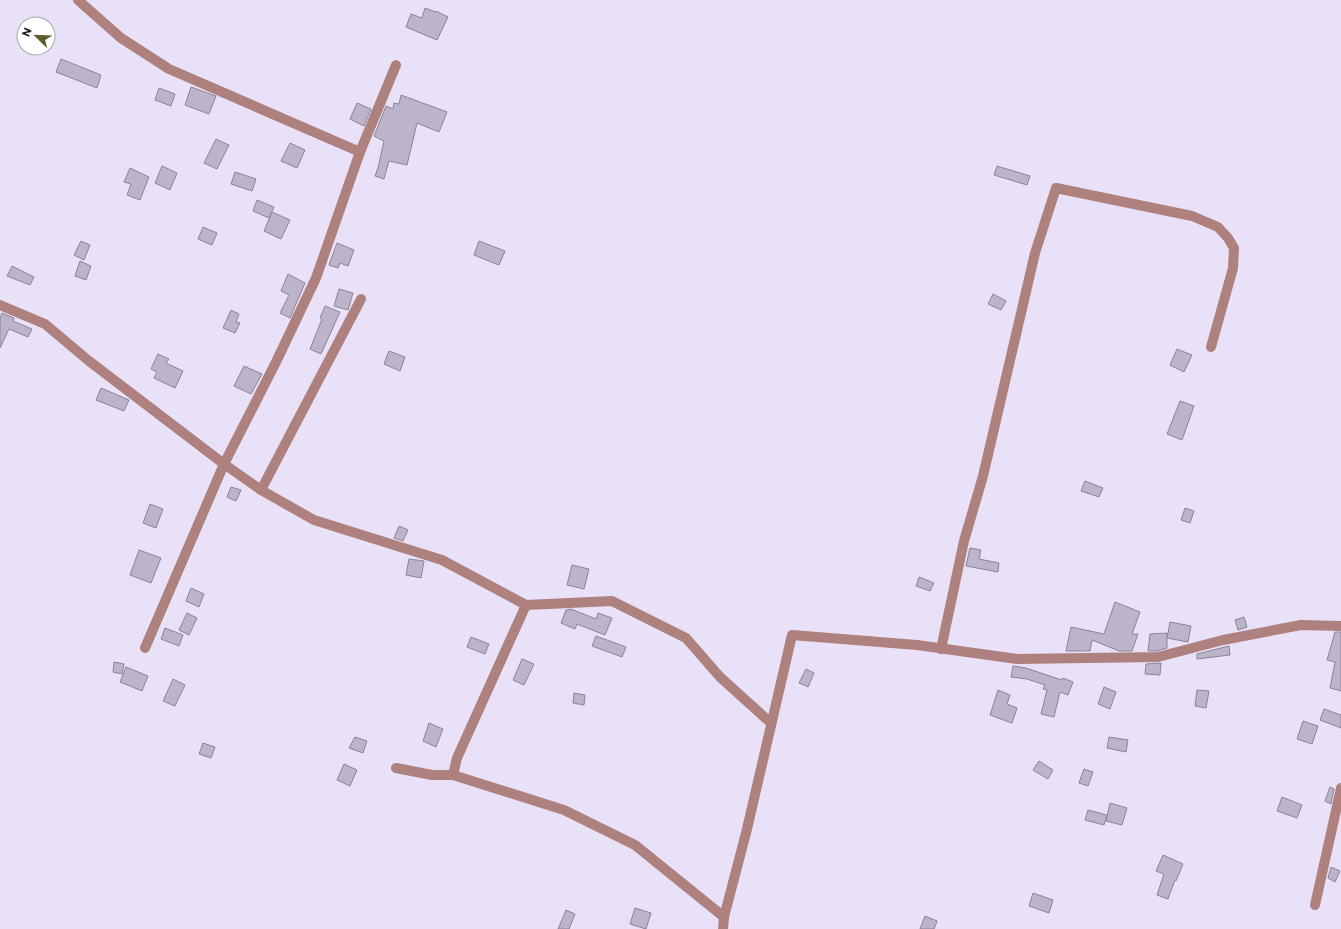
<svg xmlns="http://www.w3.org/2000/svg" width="1341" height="929" font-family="Commissioner,sans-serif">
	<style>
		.building { fill: #bcb5ca; stroke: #8b8499 }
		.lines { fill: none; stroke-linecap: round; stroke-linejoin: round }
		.minor { stroke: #ae807e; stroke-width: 10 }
	</style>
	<rect width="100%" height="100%" fill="#e9e1f8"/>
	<g class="building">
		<polygon points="425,8 436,12 436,11 448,17 437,40 406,27 411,14 422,18"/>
		<polygon points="61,59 101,75 97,88 56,72"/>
		<polygon points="191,87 216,96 209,114 185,105"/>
		<polygon points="159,88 175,94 171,106 155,100"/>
		<polygon points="401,95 447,112 439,132 417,123 407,165 389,161 384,179 375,176 378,168 384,141 374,136 386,106 393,109 394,103 399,104"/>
		<polygon points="357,103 371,109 364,126 350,119"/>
		<polygon points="216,139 229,145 217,169 204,163"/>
		<polygon points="290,143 305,150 297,168 281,161"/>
		<polygon points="162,166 177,173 170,190 155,183"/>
		<polygon points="997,166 1030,176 1027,185 994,175"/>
		<polygon points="130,168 149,177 140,200 127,195 131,184 124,182"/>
		<polygon points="235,172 256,179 252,191 231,184"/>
		<polygon points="257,200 274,207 269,218 253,211"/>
		<polygon points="272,212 290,220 281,239 264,231"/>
		<polygon points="203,227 217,233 212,245 198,239"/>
		<polygon points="81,241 90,245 84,260 74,255"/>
		<polygon points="479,241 505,251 499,265 474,255"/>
		<polygon points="337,243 354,250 348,266 340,263 338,268 329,265"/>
		<polygon points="80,261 91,266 86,280 75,276"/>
		<polygon points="12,266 34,277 30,285 7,276"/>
		<polygon points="288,274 305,283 290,318 280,313 289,295 281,291"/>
		<polygon points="339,289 353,293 348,310 334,306"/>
		<polygon points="993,294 1006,301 1001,310 988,304"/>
		<polygon points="325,306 340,312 321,354 310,349 322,319 320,318"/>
		<polygon points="231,310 239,314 236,322 240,323 235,333 223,328"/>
		<polygon points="2,313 14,318 13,321 32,329 28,337 9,329 0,348 0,318"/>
		<polygon points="1177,349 1192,355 1184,372 1170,365"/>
		<polygon points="389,351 405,357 400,371 384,364"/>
		<polygon points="158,354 169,359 166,363 183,371 175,388 154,378 157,372 151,369"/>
		<polygon points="244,366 262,374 251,394 234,386"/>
		<polygon points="101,388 129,400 124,411 96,400"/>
		<polygon points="1180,401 1194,406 1182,440 1167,434"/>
		<polygon points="1085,481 1103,488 1099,497 1081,491"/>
		<polygon points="231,487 241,490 236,501 227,497"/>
		<polygon points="150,504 163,509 156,528 143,523"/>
		<polygon points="1185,508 1194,511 1190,523 1181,520"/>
		<polygon points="399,526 408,530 403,541 394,538"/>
		<polygon points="970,548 981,550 979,559 999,563 998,572 966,566"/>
		<polygon points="139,550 161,558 151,583 130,575"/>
		<polygon points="409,559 424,561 421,578 406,575"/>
		<polygon points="572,565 589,569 584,589 567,585"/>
		<polygon points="919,577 934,583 930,591 916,586"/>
		<polygon points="191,588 204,594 199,607 186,601"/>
		<polygon points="1115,602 1140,612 1132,634 1138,634 1132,651 1119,651 1092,640 1090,651 1066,651 1071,627 1104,634"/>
		<polygon points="571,609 596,619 598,613 612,618 605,635 577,624 575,629 561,623 566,610"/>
		<polygon points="187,613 197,618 189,635 179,630"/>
		<polygon points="1244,617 1247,627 1238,630 1235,620"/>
		<polygon points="1170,622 1191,626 1188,642 1167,638"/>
		<polygon points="165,628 183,635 179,646 161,639"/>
		<polygon points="1335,632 1341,632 1341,691 1330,688 1335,662 1327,660"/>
		<polygon points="1167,633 1167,648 1157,651 1148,651 1150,634"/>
		<polygon points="596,636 626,647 622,657 592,646"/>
		<polygon points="471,637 489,644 485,654 467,647"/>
		<polygon points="1229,646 1230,655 1197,659 1197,654"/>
		<polygon points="522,659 534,664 524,685 513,680"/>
		<polygon points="114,662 124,664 122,674 113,672"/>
		<polygon points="1161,663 1160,675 1145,674 1146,664"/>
		<polygon points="1013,666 1026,668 1062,680 1063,678 1073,682 1068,695 1060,692 1054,717 1041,714 1047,690 1043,689 1045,685 1027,679 1011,677"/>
		<polygon points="126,667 148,676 142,691 120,682"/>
		<polygon points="806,669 814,673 808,687 799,683"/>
		<polygon points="173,679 185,685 175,706 163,701"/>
		<polygon points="1104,687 1116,692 1110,709 1098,704"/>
		<polygon points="998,690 1010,695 1007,704 1017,708 1012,723 990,715"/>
		<polygon points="1197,690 1209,691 1206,708 1195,706"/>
		<polygon points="574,693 585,695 584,705 573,703"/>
		<polygon points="1324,709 1341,715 1341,728 1320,720"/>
		<polygon points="1303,721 1318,726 1312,744 1297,739"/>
		<polygon points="429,723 443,729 436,747 423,741"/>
		<polygon points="355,737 367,741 363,753 349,748"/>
		<polygon points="1109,737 1128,740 1126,752 1107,748"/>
		<polygon points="203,743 215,747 211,758 199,754"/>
		<polygon points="1039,761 1053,770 1048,779 1033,770"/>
		<polygon points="344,764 357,770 350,786 337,780"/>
		<polygon points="1084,769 1093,772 1088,786 1079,783"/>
		<polygon points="1330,787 1334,789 1331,804 1325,801"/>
		<polygon points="1282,797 1302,805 1297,818 1277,811"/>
		<polygon points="1110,803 1127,808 1122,825 1106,821"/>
		<polygon points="1088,810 1107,815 1104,825 1085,820"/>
		<polygon points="1163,855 1183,864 1176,881 1175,880 1168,899 1157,895 1164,874 1156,871"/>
		<polygon points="1331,867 1340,871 1335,882 1328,878"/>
		<polygon points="1033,893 1053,900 1049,913 1029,906"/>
		<polygon points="635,908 651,913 646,929 630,924"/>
		<polygon points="566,910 575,914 569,929 558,929"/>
		<polygon points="925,916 937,921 934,929 920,929"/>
	</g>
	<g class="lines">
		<g class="minor">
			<polyline points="78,0 121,38 169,69 360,152"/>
			<polyline points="0,305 45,324 89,361 224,464 261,490 314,520 442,560 526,605 612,601 686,638 720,677 771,723"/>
			<polyline points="261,490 361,299"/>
			<polyline points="145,648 224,464 276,362 316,278 360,152 396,65"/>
			<polyline points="941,649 964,541 983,476 1035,253 1056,188 1192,216 1218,227 1228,238 1234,248 1233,268 1211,347"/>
			<polyline points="396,768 432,775 453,775 564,810 635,845 724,917"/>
			<polyline points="453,775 457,758 526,605"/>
			<polyline points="1315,905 1341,788"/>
			<polyline points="723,929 724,917 747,829 792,635 917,645 1017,659 1158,657 1223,640 1301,625 1341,626"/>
		</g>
	</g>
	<g transform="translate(36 36) rotate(293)"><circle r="19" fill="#ffffff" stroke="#a5a4a7"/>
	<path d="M0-3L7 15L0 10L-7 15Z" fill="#5d5e2b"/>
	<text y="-6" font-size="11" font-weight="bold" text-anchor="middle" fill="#1f1c24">N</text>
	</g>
</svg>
